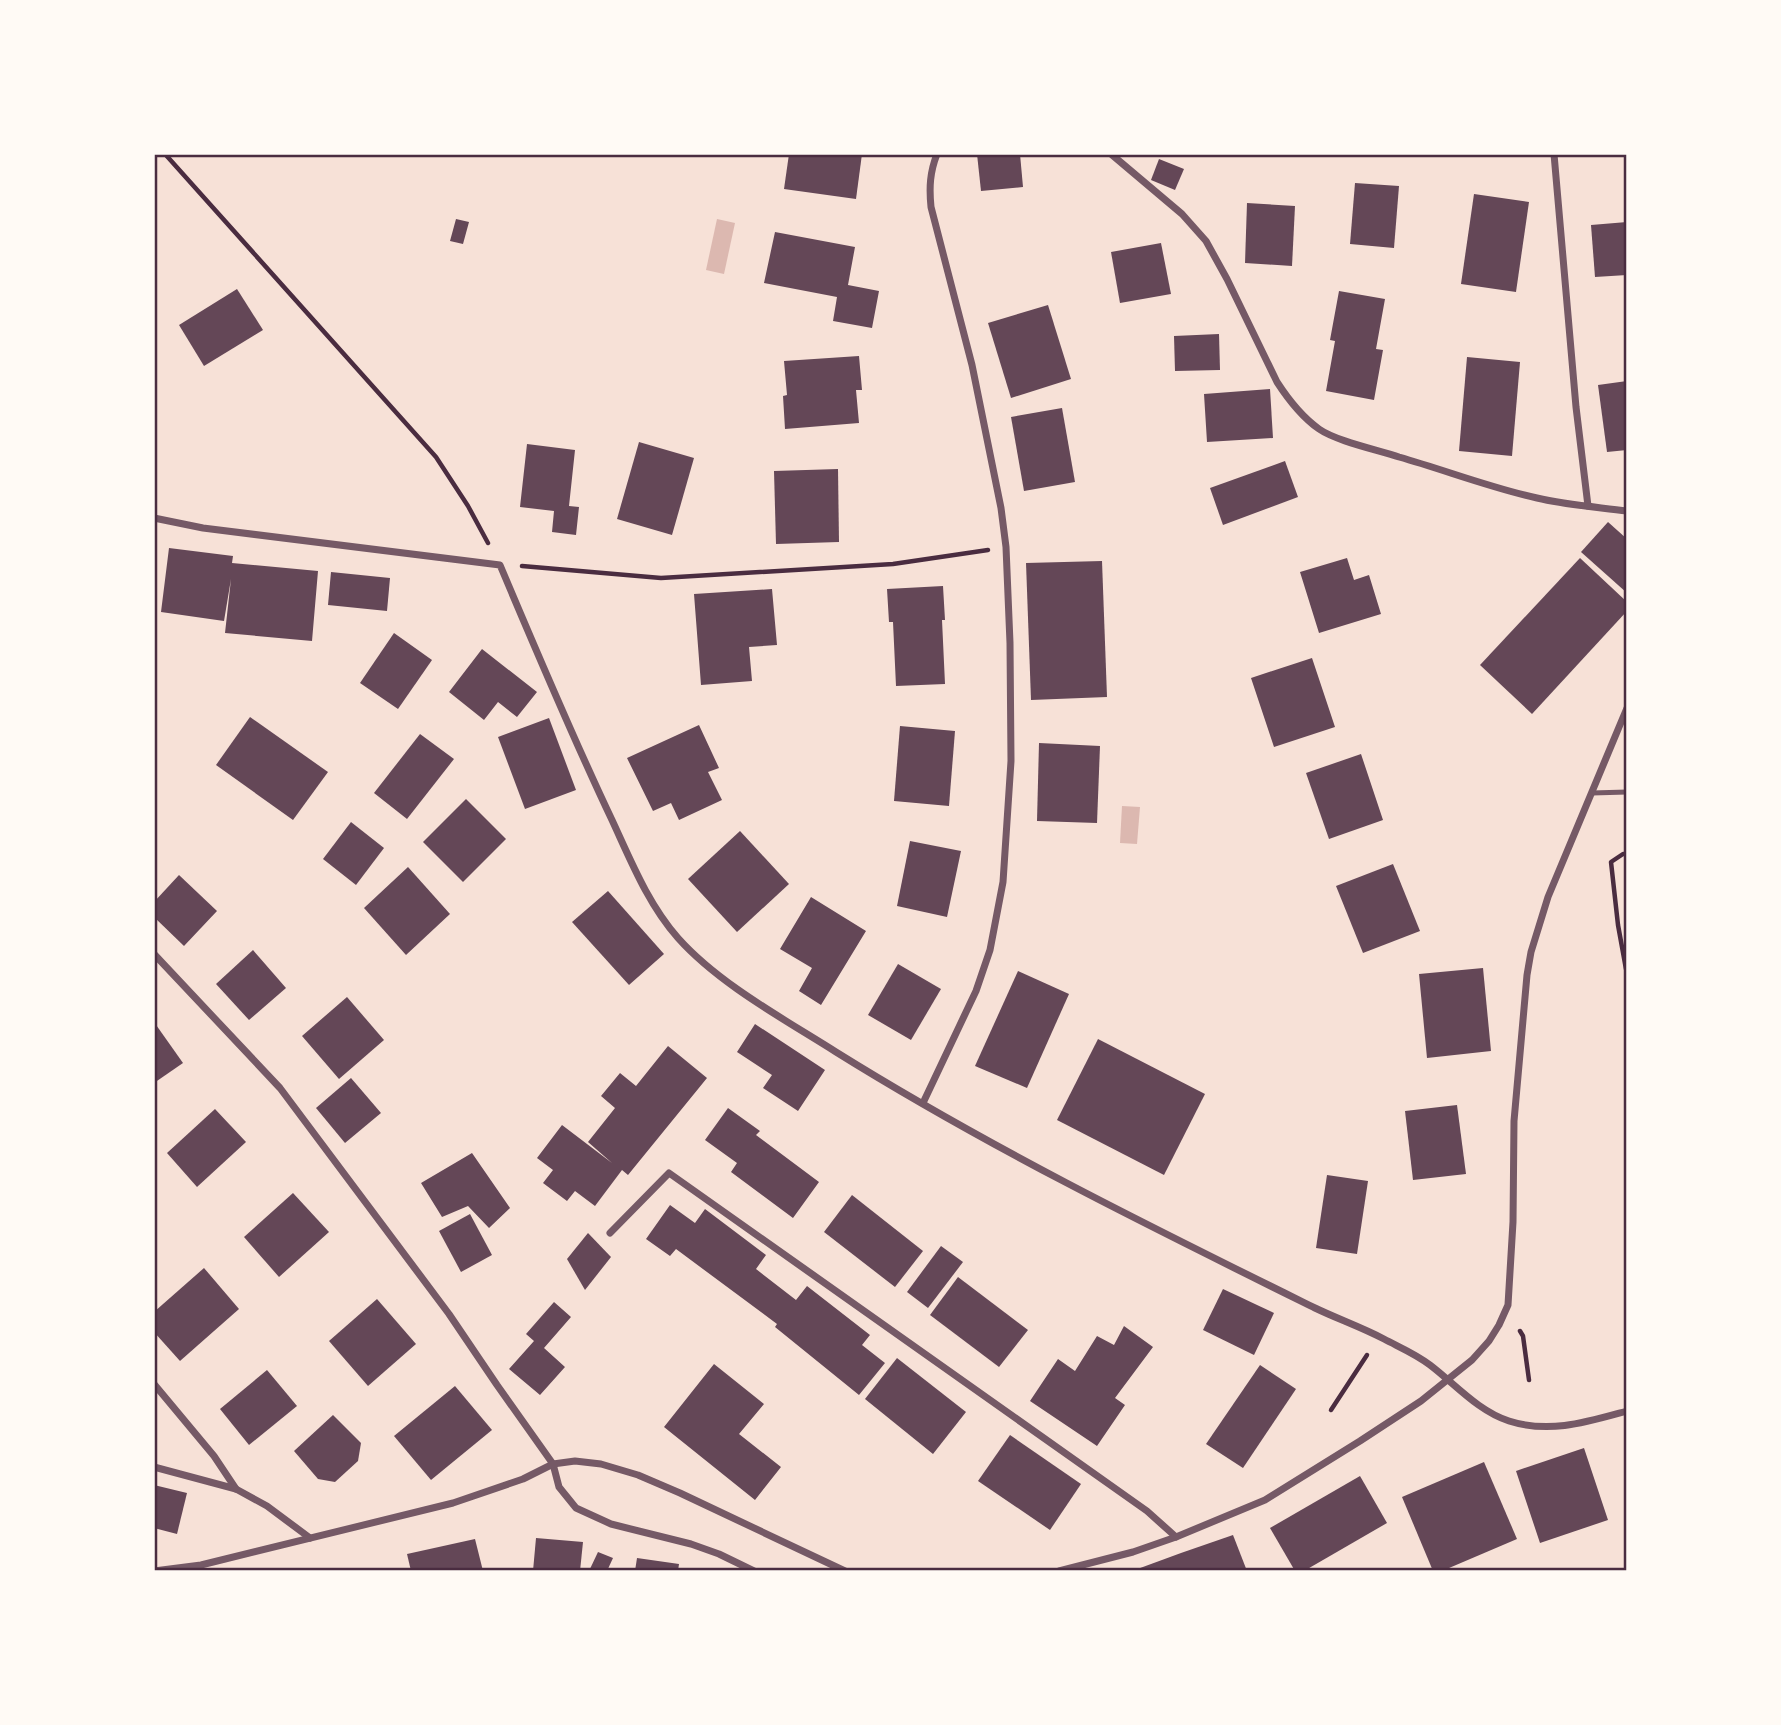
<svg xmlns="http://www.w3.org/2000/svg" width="1781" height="1725" font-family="'Archivo Narrow',sans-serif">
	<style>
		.water { fill: #dcb8b0 }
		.building { fill: #644757 }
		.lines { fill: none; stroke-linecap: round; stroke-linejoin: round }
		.path { stroke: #4a2c40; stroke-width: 4.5 }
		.service { stroke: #755966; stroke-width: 5 }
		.minor { stroke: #755966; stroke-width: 7 }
		.neatline { fill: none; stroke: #4a2c40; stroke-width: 2.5 }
	</style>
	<rect width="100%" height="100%" fill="#f7e1d7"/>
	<g class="water">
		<polygon points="717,219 735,223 724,274 706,270"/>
		<polygon points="1122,806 1140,807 1137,844 1120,843"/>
	</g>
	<g class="building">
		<polygon points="789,154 862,154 856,199 784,189"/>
		<polygon points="977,154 1020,154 1023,187 981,191"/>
		<polygon points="1159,159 1184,169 1175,190 1151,180"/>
		<polygon points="1355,183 1399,186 1394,248 1350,244"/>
		<polygon points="1474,194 1529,202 1516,292 1461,284"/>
		<polygon points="1247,203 1295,206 1292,266 1245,263"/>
		<polygon points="456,219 469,222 463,244 450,241"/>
		<polygon points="1627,222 1627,275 1595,277 1591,225"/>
		<polygon points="775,232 855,247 848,285 879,291 872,328 833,321 837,297 764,283"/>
		<polygon points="1161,243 1171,294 1120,303 1111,252"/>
		<polygon points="237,289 263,330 204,366 179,325"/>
		<polygon points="1339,291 1385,299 1376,349 1383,350 1374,400 1326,391 1335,341 1330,340"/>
		<polygon points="1048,305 1071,379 1011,398 988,323"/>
		<polygon points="1219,334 1220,370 1175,371 1174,336"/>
		<polygon points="859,356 862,390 856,390 859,423 785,429 783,396 787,395 784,361"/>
		<polygon points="1467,357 1520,362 1512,456 1459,451"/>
		<polygon points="1627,381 1627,450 1607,452 1598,385"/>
		<polygon points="1270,389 1273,438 1207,442 1204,394"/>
		<polygon points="1062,408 1075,482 1024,491 1011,417"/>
		<polygon points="639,442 694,458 672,535 617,519"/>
		<polygon points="527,444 575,450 569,506 579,507 576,535 552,532 554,511 520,507"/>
		<polygon points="1285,461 1298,497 1223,525 1210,488"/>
		<polygon points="838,469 839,542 776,544 774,471"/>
		<polygon points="1608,522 1627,539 1627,593 1581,552"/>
		<polygon points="169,548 233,556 232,563 318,571 312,641 225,633 231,579 224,621 161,612"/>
		<polygon points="1347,558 1354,580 1369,575 1381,614 1319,633 1300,572"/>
		<polygon points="1580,558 1627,602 1627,611 1532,714 1480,665"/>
		<polygon points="1102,561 1107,697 1031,700 1026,563"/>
		<polygon points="331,572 390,578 387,611 328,605"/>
		<polygon points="943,586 945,620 942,620 945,684 896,686 893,622 889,622 887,589"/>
		<polygon points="772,589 777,645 749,647 752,681 701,685 694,594"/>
		<polygon points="394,633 432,660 398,709 360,683"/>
		<polygon points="482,649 537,692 517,717 498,702 484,720 449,692"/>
		<polygon points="1312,658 1335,727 1274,747 1251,678"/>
		<polygon points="250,717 328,772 293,820 216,765"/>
		<polygon points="549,718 576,790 525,809 498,737"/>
		<polygon points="699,725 719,768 708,772 722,800 679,820 671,803 653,811 627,758"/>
		<polygon points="900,726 955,731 949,806 894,801"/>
		<polygon points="420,734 454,759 407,819 374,793"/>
		<polygon points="1039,743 1100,746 1097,823 1037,821"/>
		<polygon points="1361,754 1383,820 1329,839 1306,773"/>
		<polygon points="466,799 506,839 463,882 423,842"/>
		<polygon points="351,822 384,848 356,885 323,859"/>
		<polygon points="740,831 789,884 737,932 688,879"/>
		<polygon points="910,841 961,851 947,917 897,906"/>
		<polygon points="1393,864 1420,931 1363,953 1336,886"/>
		<polygon points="408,867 450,914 406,955 364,908"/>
		<polygon points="179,875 217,911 184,946 154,917 154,902"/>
		<polygon points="608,891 664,954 629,985 572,922"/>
		<polygon points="811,897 866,931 821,1005 799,991 812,968 780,949"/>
		<polygon points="253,950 286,988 249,1020 216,984"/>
		<polygon points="898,964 941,989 911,1040 868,1015"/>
		<polygon points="1483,968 1491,1051 1427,1058 1419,974"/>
		<polygon points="1018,971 1069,994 1027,1088 975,1066"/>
		<polygon points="347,997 384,1040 339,1079 302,1036"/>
		<polygon points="154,1022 183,1063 154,1083"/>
		<polygon points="755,1024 825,1070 798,1111 763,1088 772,1075 737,1052"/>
		<polygon points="1098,1039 1205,1094 1164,1175 1057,1120"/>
		<polygon points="668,1046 707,1078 628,1175 622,1170 595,1206 575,1191 567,1201 543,1183 553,1170 537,1158 562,1125 612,1163 588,1142 615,1108 601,1096 620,1073 636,1086"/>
		<polygon points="351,1078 381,1113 345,1143 316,1108"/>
		<polygon points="1457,1105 1466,1174 1413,1180 1405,1111"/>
		<polygon points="728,1108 760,1131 756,1135 819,1182 793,1218 731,1172 737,1163 705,1140"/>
		<polygon points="215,1109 246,1142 197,1187 167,1153"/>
		<polygon points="472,1153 510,1208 489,1228 468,1206 442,1217 421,1183"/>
		<polygon points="1327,1175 1368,1181 1357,1254 1316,1248"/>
		<polygon points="293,1193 329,1232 279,1277 244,1237"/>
		<polygon points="852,1195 923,1251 895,1287 824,1232"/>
		<polygon points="670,1205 695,1223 705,1209 766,1255 756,1269 796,1300 807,1286 870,1335 862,1345 885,1363 859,1395 775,1327 777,1324 676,1249 670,1256 646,1239"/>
		<polygon points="470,1214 492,1255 461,1272 439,1231"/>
		<polygon points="588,1233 611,1257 585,1290 567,1259"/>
		<polygon points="941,1246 963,1262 928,1308 907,1292"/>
		<polygon points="204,1268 239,1309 180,1361 154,1332 154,1312"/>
		<polygon points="958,1277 1028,1330 999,1367 930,1315"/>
		<polygon points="1223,1289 1274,1313 1254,1355 1203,1330"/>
		<polygon points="377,1299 416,1344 368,1386 329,1341"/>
		<polygon points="554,1302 571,1317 544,1348 565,1367 540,1395 509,1369 534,1341 526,1334"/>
		<polygon points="1124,1326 1153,1347 1115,1398 1125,1405 1097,1446 1030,1401 1058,1359 1075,1371 1097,1336 1114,1345"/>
		<polygon points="897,1358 966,1412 933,1454 865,1399"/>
		<polygon points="714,1364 764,1404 739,1434 781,1467 755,1500 664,1427"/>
		<polygon points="1260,1365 1296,1389 1243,1468 1206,1444"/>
		<polygon points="267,1370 297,1406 249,1445 220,1409"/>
		<polygon points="455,1386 492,1430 431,1480 394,1436"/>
		<polygon points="333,1415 361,1443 358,1461 335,1482 318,1479 294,1451"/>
		<polygon points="1010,1435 1081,1484 1050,1530 978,1481"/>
		<polygon points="1584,1448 1608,1520 1540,1543 1516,1471"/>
		<polygon points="1484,1462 1517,1539 1442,1571 1433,1571 1402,1497"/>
		<polygon points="1360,1476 1387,1523 1304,1571 1295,1571 1270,1528"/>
		<polygon points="154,1485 187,1493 177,1534 154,1528"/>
		<polygon points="1233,1535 1247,1571 1132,1571 1181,1553"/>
		<polygon points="536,1538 583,1542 580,1571 533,1571"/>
		<polygon points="475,1539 483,1571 411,1571 407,1554"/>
		<polygon points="598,1552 613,1558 607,1571 589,1571"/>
		<polygon points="637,1558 679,1564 678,1571 635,1571"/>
	</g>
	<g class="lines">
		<g class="path">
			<polyline points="165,154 436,457 468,506 488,543"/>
			<polyline points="522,566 661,578 893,564 988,550"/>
			<polyline points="1626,969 1618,925 1611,862 1623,854 1627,854"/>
			<polyline points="1520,1331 1523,1336 1529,1380"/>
			<polyline points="1331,1410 1367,1355"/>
		</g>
		<polyline class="service" points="1592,793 1627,792"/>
		<g class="minor">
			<path d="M1111,154L1182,214L1206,241L1227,279L1277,382C1288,399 1302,417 1319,429C1336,441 1378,450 1399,457C1445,470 1491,488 1537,498C1567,505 1597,507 1627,511"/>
			<polyline points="1554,154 1576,407 1588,506"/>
			<path d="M154,518L203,528L500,565C536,650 572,736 612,820C631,861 648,904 678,938C719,984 784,1019 836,1052C990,1148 1153,1228 1315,1308C1338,1319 1361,1327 1384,1339C1399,1347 1416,1354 1430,1365C1455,1384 1478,1411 1509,1421C1550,1434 1587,1422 1627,1411"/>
			<polyline points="154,954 280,1088 449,1314 497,1385 553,1464 559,1487 576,1508 611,1524 691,1544 719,1554 754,1571"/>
			<path d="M923,1103L976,991L990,950L1003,882L1011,761L1010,643L1006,547L1001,508L972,365L931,207C929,187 930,172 937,154"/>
			<polyline points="610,1233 669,1173 1147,1511 1176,1537"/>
			<polyline points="154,1384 214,1456 236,1489"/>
			<polyline points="154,1467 236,1489 267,1506 310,1538"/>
			<polyline points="154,1571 201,1565 453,1503 523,1479 553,1464 575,1461 601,1464 638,1475 680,1493 845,1571"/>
			<polyline points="1059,1571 1133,1552 1176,1537 1265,1500 1360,1441 1421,1401 1472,1360 1489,1341 1499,1325 1508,1305 1513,1222 1514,1121 1527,975 1531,952 1548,897 1627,708"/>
		</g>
	</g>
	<rect width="1781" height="1725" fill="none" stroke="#fffaf5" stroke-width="312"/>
	<rect x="156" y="156" width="1469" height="1413" class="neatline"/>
</svg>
